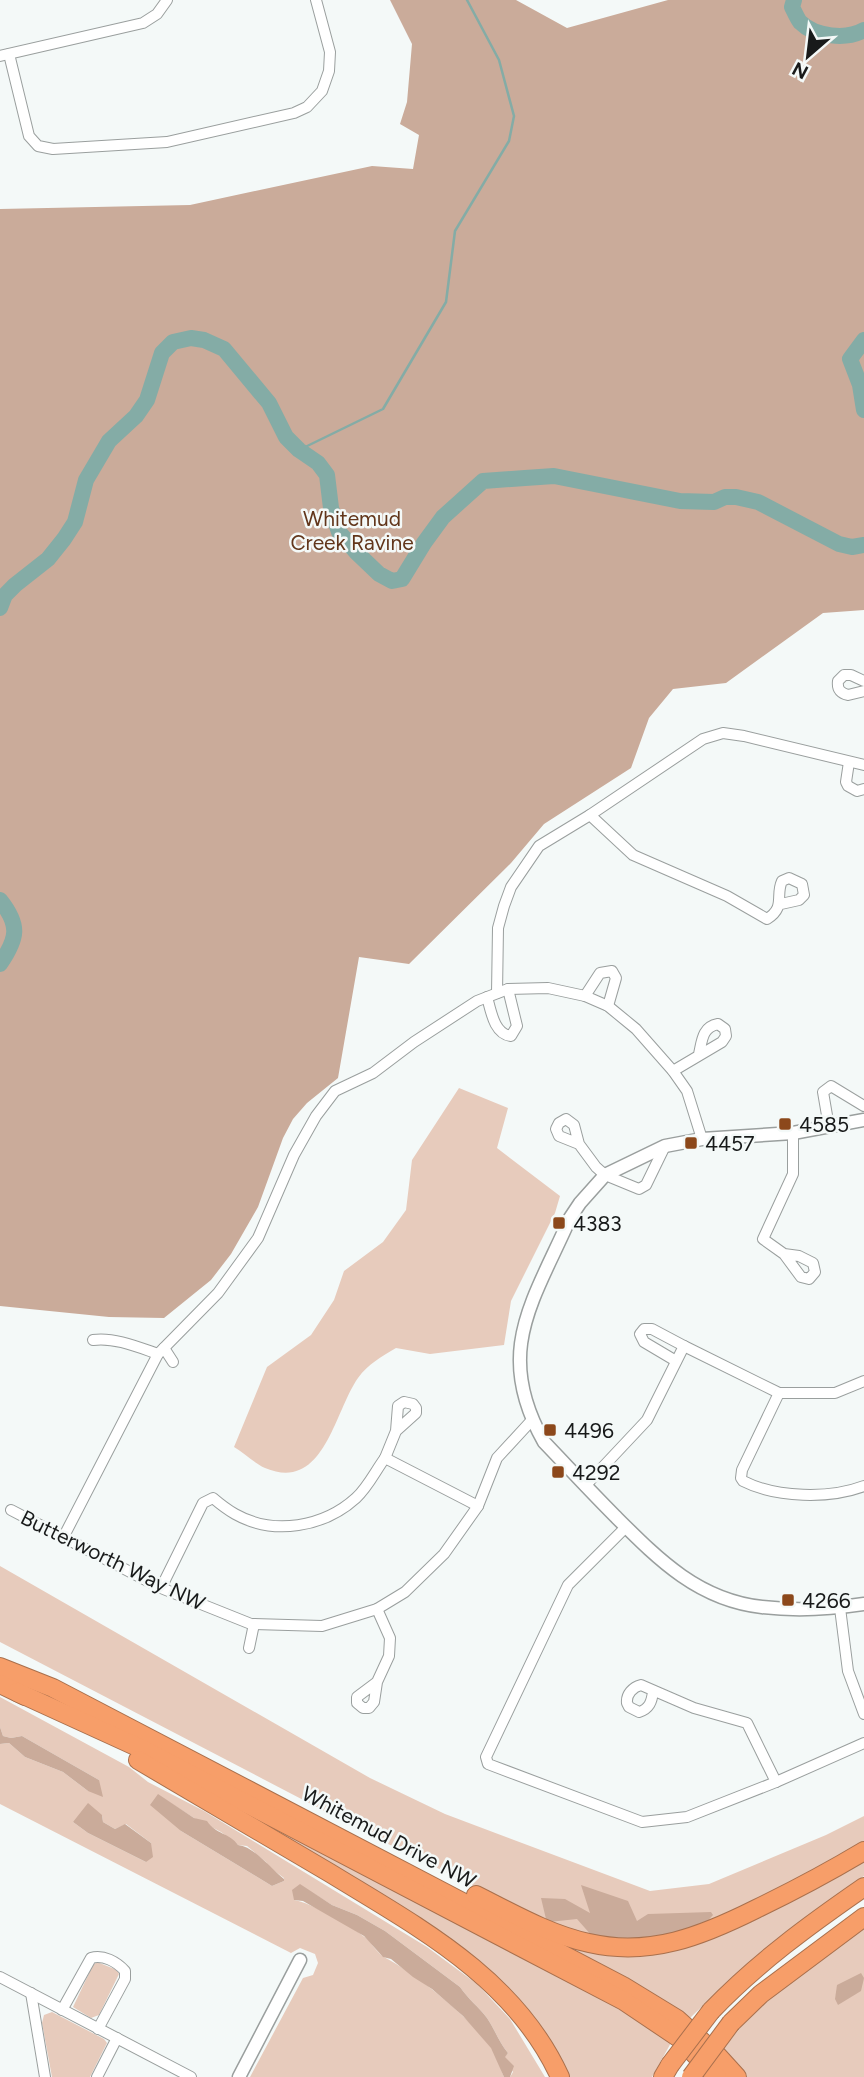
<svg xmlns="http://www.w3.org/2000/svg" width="864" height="2077" font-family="Figtree,sans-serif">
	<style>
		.green { fill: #e7cbbc; fill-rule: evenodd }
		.forest { fill: #caab9a }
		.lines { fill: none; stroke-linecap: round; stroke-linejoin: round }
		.stream { stroke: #84aca6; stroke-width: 2.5 }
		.river { stroke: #84aca6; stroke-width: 16 }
		.minor-casing { stroke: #9a9f9e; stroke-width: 12 }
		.tertiary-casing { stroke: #9a9f9e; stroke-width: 15 }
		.motorway-casing { stroke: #a9704d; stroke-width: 20 }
		.minor { stroke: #fff; stroke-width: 10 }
		.tertiary { stroke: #fff; stroke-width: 12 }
		.motorway { stroke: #f79e69; stroke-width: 18 }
		.motorway-bridge-casing { stroke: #a9704d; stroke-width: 20; stroke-linecap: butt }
		.motorway-bridge { stroke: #f79e69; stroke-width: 18 }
		.poi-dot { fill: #8c481b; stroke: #f4f9f8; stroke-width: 2.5 }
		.labels { text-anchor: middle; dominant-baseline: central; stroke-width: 5; stroke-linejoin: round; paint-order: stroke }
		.park-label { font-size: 21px; fill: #62361b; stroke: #f4f9f8 }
		.poi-label { font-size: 21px; fill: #181a1a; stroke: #f4f9f8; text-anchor: start }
		.street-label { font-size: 21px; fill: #181a1a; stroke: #f4f9f8 }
	</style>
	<rect width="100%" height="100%" fill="#f4f9f8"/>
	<g class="green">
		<path d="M459,1088L508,1108L497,1148L560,1196L555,1213L511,1301L504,1345L430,1354L396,1348C381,1357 368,1364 358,1378C334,1412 324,1493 265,1468C254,1463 244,1453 234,1447L267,1367L311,1335L334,1300L344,1271L383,1242L406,1210L412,1160Z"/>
		<polygon points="0,1566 370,1778 445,1814 650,1891 709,1884 826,1835 864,1816 864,1843 773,1893 702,1927 625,1941 573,1931 517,1907 382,1841 0,1642"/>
		<path d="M0,1697L129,1767L148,1782L204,1811L427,1947L477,1984L510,2019L545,2077H510L513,2072L504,2057L508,2053C499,2042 495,2030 487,2018C479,2007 468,1999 460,1987L385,1931L357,1915L332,1905L300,1885L294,1900C312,1903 351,1926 366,1938C372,1943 377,1953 384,1957C419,1976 467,2015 491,2047C497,2056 500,2067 504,2077H250L303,1978L313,1975L318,1963L315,1954L300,1948L291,1953L0,1804V1744L9,1743L25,1757L63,1772L88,1791L99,1780L22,1736L11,1738L3,1736L0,1727ZM158,1795L194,1818L221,1832L238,1845L247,1846L266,1862L269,1867L284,1878V1881L272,1886L181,1831ZM102,1815L103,1822L115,1829L126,1824L151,1843L146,1862L88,1833L73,1822Z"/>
		<polygon points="264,1821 579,1984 639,2019 672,2041 652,2077 566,2077 534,2020 263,1824"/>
		<path d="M864,1857V1876C803,1921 744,1965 690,2018L643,1987L551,1938L632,1953Z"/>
		<path d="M864,1928V2077H746L724,2048C761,1998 814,1965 864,1928Z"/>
		<polygon points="97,1962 117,1970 119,1974 99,2015 91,2018 73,2007 93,1965"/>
		<polygon points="52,2012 104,2039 107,2043 90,2077 52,2077 42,2023 44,2015"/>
	</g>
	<g class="forest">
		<polygon points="390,0 516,0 567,28 668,0 864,0 864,610 823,613 726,683 673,689 649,718 631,768 544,824 511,863 409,964 359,957 338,1078 307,1103 293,1119 283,1138 258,1207 231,1254 211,1280 164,1318 109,1317 0,1306 0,209 190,205 372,166 413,169 419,135 400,124 407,102 412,44"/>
		<polygon points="0,1727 3,1736 11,1738 22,1736 99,1780 103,1797 88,1791 63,1772 25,1757 9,1743 0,1744"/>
		<path d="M158,1794L194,1818L207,1821C215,1834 230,1833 238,1845C255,1847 270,1868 284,1879V1881L272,1886L181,1831L150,1805Z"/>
		<polygon points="88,1803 102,1815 103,1822 115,1829 125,1824 151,1843 153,1857 146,1862 88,1833 73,1822"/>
		<path d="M300,1884L332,1905L357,1915L385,1931L460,1987C468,1999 479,2007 487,2018C495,2030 499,2042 508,2053L505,2057L514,2066L510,2077H504L491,2048L463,2016L432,1989L413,1977L391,1959L383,1957L364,1936L303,1901L294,1900L292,1890Z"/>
		<polygon points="581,1885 628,1901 637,1921 648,1914 711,1912 713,1915 702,1927 662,1938 625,1941 592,1936 577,1919 549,1922 546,1919 541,1898 565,1899 590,1913"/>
		<polygon points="861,1973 864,1978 861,1991 838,2005 835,1999 837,1985"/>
	</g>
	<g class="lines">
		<polyline class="stream" points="299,450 383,409 446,302 455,231 509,141 514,116 499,60 467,0"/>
		<g class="river">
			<path d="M794,0L792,7C794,11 797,18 800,22C815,37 847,40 864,30"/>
			<polyline points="864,340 850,359 860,385 864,410"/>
			<polyline points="0,608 5,595 15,585 48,559 64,539 75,522 86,480 109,441 136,416 147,400 162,353 173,342 191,338 204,340 224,349 269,403 286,437 299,450 318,463 327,475 331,508 339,532 357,553 379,574 392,581 402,579 424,543 443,517 483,481 525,478 554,476 680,501 714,502 725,497 736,497 758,502 839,544 852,547 864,545"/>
			<path d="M0,900C20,925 18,938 0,964"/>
		</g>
		<g class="minor-casing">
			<g id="minor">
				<polyline points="9,54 29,136 38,146 53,149 167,142 294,113 307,107 322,91 329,71 330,52 316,0"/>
				<polyline points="0,56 143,23 157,14 167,0"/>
				<path d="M864,681L851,675H844L838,681C837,689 840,693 848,695L864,691"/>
				<polyline points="849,762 846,782 848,786 857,791 864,789"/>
				<path d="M590,815L633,855L727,896L767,919C786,907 775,896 782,881L789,878L802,884L804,895L799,900L781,904"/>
				<polyline points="497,993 498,928 504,906 511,887 539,846 590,815 703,739 723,733 744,736 864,765"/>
				<polyline points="585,996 600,973 612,971 616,978 608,1006"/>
				<path d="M487,997C491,1011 494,1034 511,1036L517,1026L508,989"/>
				<path d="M673,1071L722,1042L726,1036L725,1029L718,1024C702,1027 702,1041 699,1054"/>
				<polyline points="829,1127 823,1092 831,1086 864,1106"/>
				<polyline points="579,1144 559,1136 556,1129 559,1123 566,1119 574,1125 579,1144 596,1167 605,1175 639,1189 646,1185 665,1146"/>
				<polyline points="784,1254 799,1256 813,1263 815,1272 809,1279 801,1277 784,1254 763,1239 793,1174 793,1133"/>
				<path d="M93,1340C114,1337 138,1347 158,1354"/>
				<polyline points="164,1348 173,1362"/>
				<polyline points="676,1361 644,1342 640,1334 644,1329 652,1329 684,1346"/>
				<path d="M779,1393L742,1470L741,1478L743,1481C776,1498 830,1499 864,1486"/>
				<polyline points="385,1458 396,1431 416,1413 416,1408 413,1404 404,1402 398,1406 396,1431"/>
				<polyline points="585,1486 647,1420 684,1346 779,1393 835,1393 864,1381"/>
				<polyline points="11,1510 161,1588 251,1624 322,1626 377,1609 405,1592 444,1554 478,1506 497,1458 532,1420"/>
				<polyline points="626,1527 568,1585 486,1757 488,1764 642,1822 687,1817 776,1782 864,1743"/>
				<polyline points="64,1536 158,1354 218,1293 258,1238 294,1155 316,1116 335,1091 373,1073 414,1042 477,1001 508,989 548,988 585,996 608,1006 636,1029 673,1071 687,1091 702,1139"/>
				<path d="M161,1588L203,1503L213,1498C220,1504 228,1510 235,1514C274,1536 324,1527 356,1498C368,1487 376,1470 385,1458L478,1506"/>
				<polyline points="840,1608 848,1671 864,1714"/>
				<polyline points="249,1648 254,1624"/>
				<polyline points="377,1682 374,1702 369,1708 363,1708 357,1703 357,1697 377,1682 389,1656 390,1638 377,1609"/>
				<path d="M653,1691C652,1702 649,1709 639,1712L629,1707L627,1703C626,1694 633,1687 641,1685L694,1708L747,1723L776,1782"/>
				<polyline points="0,1977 191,2077"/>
				<polyline points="31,1993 45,2077"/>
				<path d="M62,2010L91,1958C103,1954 117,1962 125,1971V1979L98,2029"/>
				<polyline points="97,2077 117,2038"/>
			</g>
		</g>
		<g class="tertiary-casing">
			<g id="tertiary">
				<path d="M864,1120L793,1133L702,1139L665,1146L605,1175L580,1203L570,1218C533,1302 493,1352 544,1442C568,1467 591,1492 615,1516C658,1559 698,1600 762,1607C795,1611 831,1609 864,1604"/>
				<polyline points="239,2077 300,1960"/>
			</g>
		</g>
		<g class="motorway-casing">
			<g id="motorway">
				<polyline points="0,1667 53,1688 623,1986 677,2019 717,2055 737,2077"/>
				<polyline points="0,1684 25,1696"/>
				<polyline points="17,1692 144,1750 624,2001 679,2038 717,2077"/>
				<path d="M138,1760C202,1797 266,1835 330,1873C418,1927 515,1978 560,2077"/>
				<path d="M476,1895C512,1913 550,1935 589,1943C650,1957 702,1936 756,1909C793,1891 829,1872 864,1851"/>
				<path d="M711,2011C757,1963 809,1925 864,1887"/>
				<polyline points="731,2023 761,1994 864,1917"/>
				<polyline points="663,2077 670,2065"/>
			</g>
		</g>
		<use href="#minor" class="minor"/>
		<use href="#tertiary" class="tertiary"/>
		<use href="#motorway" class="motorway"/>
		<g class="motorway-bridge-casing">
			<g id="motorway-bridge">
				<polyline points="670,2065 711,2011"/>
				<polyline points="691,2077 731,2023"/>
			</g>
		</g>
		<use href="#motorway-bridge" class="motorway-bridge"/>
	</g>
	<g class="poi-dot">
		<rect x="778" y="1117" width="14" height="14" rx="3.5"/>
		<rect x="684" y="1136" width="14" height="14" rx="3.5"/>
		<rect x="552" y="1216" width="14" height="14" rx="3.5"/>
		<rect x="543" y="1423" width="14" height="14" rx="3.5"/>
		<rect x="551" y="1465" width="14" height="14" rx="3.5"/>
		<rect x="781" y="1593" width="14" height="14" rx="3.5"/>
	</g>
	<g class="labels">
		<g class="park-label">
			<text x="352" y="518">Whitemud<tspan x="352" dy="24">Creek Ravine</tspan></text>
		</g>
		<g class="poi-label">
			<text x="799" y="1124">4585</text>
			<text x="705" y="1143">4457</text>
			<text x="573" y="1223">4383</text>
			<text x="564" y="1430">4496</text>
			<text x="572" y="1472">4292</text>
			<text x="802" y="1600">4266</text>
		</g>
		<g class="street-label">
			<text transform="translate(113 1560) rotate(26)">Butterworth Way NW</text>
			<text transform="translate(389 1837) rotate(28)">Whitemud Drive NW</text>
		</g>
	</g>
	<g transform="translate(808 56) rotate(208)" stroke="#f4f9f8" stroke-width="5" paint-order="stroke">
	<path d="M0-5L12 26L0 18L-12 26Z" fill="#181a1a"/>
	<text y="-10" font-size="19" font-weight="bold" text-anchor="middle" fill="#181a1a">N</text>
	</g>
</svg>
